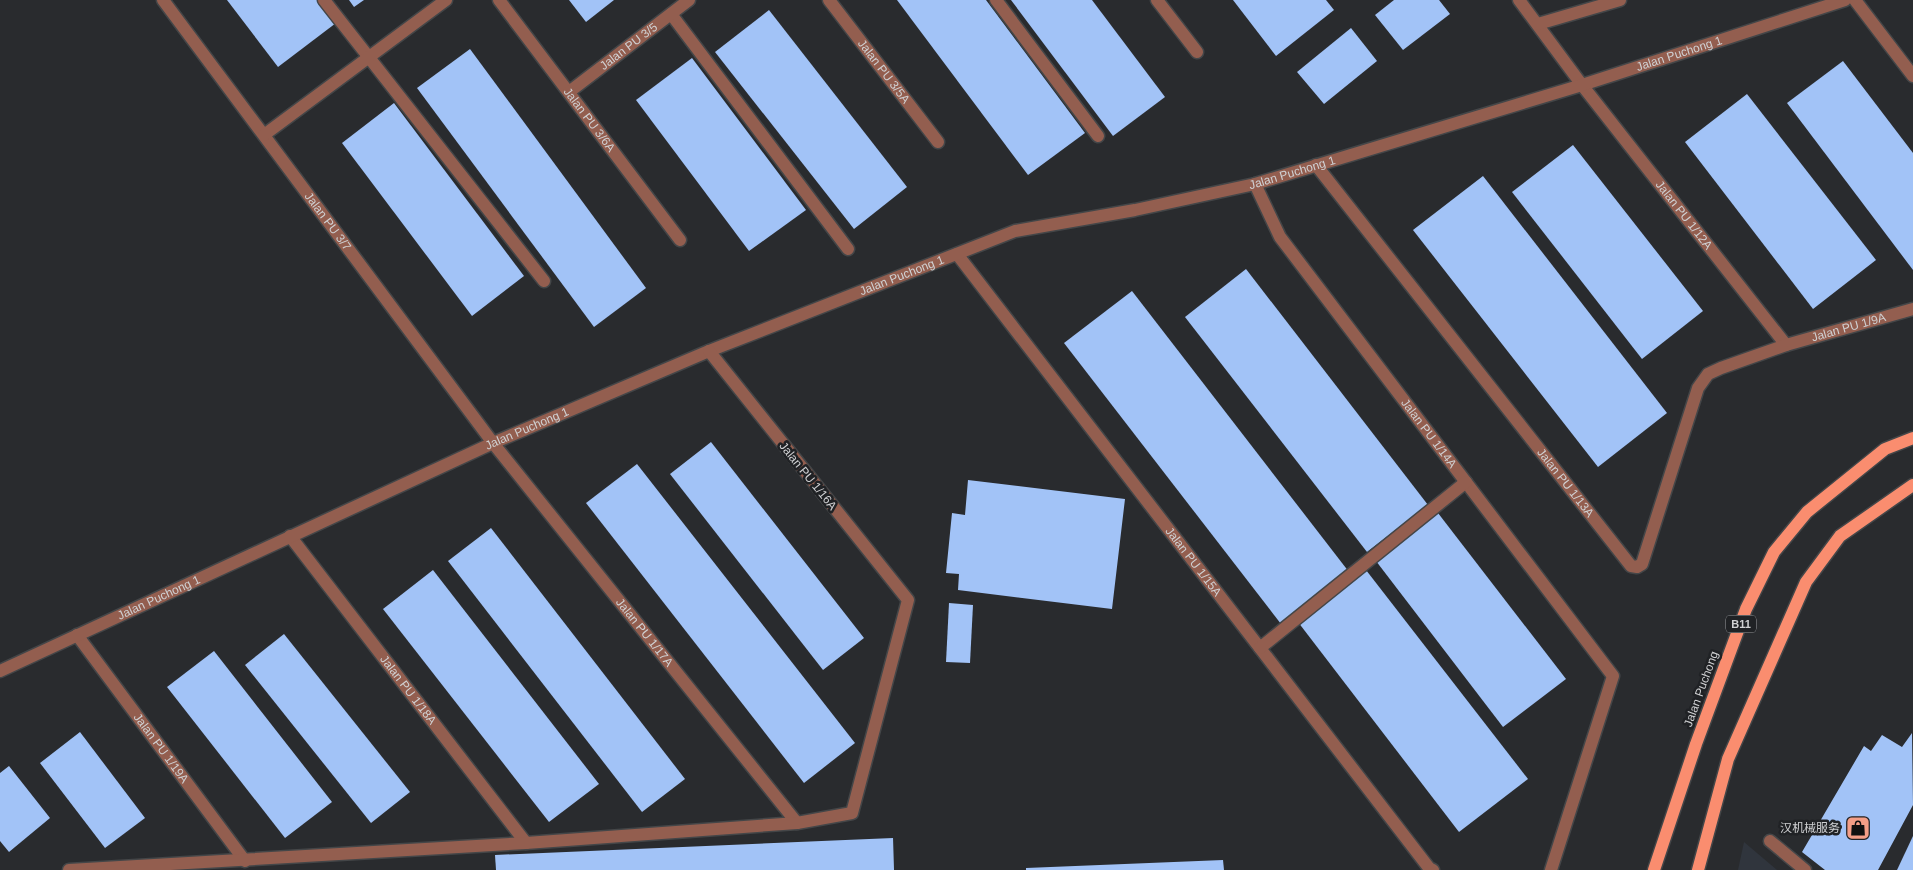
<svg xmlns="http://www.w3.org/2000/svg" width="1913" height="870" font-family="Arial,'Noto Sans SC',sans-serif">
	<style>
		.built { fill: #30353d }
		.building { fill: #a2c3f7 }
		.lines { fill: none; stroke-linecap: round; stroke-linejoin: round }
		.minor-casing { stroke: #444648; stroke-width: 15 }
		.major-casing { stroke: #444648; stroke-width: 15 }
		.minor { stroke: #935e4f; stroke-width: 12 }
		.major { stroke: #fa8d6f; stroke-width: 12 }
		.labels { text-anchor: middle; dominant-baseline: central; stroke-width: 5; stroke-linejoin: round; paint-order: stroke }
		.shield { fill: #202225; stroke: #9b9c9f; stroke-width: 1 }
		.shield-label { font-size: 11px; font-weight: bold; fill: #d0d1d3 }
		.street-label { font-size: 12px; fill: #d0d1d3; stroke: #202225 }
		.poi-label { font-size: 12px; fill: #d0d1d3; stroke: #202225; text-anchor: end }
	</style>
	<rect width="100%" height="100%" fill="#292b2e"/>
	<polygon class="built" points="1744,842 1777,870 1738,870"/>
	<g class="building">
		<polygon points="227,0 319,0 336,23 278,67"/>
		<polygon points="349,0 364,0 354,7"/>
		<polygon points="569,0 614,0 586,22"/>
		<polygon points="897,0 986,0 1085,133 1028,175"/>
		<polygon points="1011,0 1092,0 1165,97 1113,136"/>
		<polygon points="1233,0 1326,0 1334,10 1276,56"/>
		<polygon points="1394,0 1439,0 1450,14 1403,50 1375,15"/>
		<polygon points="769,10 907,187 854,229 715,52"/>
		<polygon points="1351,28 1377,61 1324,104 1297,72"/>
		<polygon points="470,49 646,288 594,327 417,88"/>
		<polygon points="692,58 806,210 749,251 636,100"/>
		<polygon points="1843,61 1913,153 1913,270 1787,103"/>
		<polygon points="1747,94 1876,260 1813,309 1685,142"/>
		<polygon points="394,103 524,276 472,316 342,143"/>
		<polygon points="1573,145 1703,311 1642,359 1512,192"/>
		<polygon points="1483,176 1667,413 1598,467 1413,230"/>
		<polygon points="1246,269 1428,505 1367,552 1185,317"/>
		<polygon points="1132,291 1349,572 1281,624 1064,343"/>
		<polygon points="711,442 864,638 823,670 670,474"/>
		<polygon points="637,464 855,743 804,783 586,503"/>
		<polygon points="968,480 1125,499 1112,609 958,590 959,574 946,573 952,513 965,515"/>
		<polygon points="1438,513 1566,679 1503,727 1376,561"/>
		<polygon points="491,528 685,779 642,812 448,561"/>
		<polygon points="433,570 599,784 549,822 383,609"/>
		<polygon points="1366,570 1528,779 1459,832 1298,622"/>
		<polygon points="949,603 973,605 970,663 946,662"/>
		<polygon points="284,634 410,792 371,823 245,665"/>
		<polygon points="214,651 332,802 285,838 167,687"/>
		<polygon points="80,732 145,818 105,848 40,763"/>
		<polygon points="1912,733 1913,805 1878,870 1825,870 1802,852 1864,746 1871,751 1882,735 1902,747"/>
		<polygon points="9,766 50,818 9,852 0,841 0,773"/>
		<polygon points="1913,836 1913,870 1897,870"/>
		<polygon points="893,838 894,870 496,870 495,855"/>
		<polygon points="1223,860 1224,870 1026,870 1026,868"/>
	</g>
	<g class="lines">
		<g class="minor-casing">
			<g id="minor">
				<path id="s1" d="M163,0L493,443L797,823"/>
				<polyline points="324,0 544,281"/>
				<path id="s2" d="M499,0L680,240"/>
				<path id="s3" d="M829,0L938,142"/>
				<polyline points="996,0 1098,136"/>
				<polyline points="1157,0 1197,52"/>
				<path id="s4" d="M1519,0L1582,85L1786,345"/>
				<polyline points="1855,0 1913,76"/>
				<polyline points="671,14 848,249"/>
				<polyline points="1538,24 1620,0"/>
				<path id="s5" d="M569,92L689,0"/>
				<polyline points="264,135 446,0"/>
				<path id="s6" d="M1316,165L1631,566L1637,567L1642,564L1698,388L1708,374L1721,368L1786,345L1913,309"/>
				<path id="s7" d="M1255,184L1280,237L1613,676L1551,870"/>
				<path id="s8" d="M957,254L1429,868L1433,870"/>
				<path id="s9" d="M290,536L526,843"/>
				<path id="s10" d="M77,635L245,861"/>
				<polyline points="1260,648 1466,482"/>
				<path id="s11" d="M0,671L493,443L709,351L1015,231L1135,210L1255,184L1582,85L1845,0"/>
				<polyline points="1770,841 1805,870"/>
				<polyline points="69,870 526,843 797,823 852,813 908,600 709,351"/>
			</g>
		</g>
		<g class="major-casing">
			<g id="major">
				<polyline points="1654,870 1696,744 1746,609 1774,552 1807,512 1885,449 1913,438"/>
				<polyline points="1698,870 1728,759 1806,582 1840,536 1913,485"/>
			</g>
		</g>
		<use href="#minor" class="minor"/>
		<use href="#major" class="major"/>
	</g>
	<defs>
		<g id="shop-square" transform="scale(1.25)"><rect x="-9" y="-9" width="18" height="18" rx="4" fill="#f49e87" stroke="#202225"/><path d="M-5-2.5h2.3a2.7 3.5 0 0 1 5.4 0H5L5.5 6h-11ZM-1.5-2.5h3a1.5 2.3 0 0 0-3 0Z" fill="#111"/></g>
	</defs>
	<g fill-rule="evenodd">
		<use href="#shop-square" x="1858" y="828"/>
	</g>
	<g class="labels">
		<rect class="shield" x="1726" y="615.5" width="30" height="17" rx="4"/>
		<g class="shield-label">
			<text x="1741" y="624">B11</text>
		</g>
		<g class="street-label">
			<text stroke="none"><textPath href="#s5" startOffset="75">Jalan PU 3/5</textPath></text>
			<text stroke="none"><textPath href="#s11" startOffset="1795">Jalan Puchong 1</textPath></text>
			<text stroke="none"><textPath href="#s3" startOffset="90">Jalan PU 3/5A</textPath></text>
			<text stroke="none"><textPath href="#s2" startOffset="150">Jalan PU 3/6A</textPath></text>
			<text stroke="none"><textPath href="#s11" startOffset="1390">Jalan Puchong 1</textPath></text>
			<text stroke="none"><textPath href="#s4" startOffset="271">Jalan PU 1/12A</textPath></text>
			<text stroke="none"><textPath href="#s1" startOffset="276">Jalan PU 3/7</textPath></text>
			<text stroke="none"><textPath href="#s11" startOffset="985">Jalan Puchong 1</textPath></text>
			<text stroke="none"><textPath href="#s6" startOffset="872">Jalan PU 1/9A</textPath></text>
			<text stroke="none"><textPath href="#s11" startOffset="580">Jalan Puchong 1</textPath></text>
			<text stroke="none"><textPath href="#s7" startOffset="305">Jalan PU 1/14A</textPath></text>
			<text transform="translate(808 476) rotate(51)">Jalan PU 1/16A</text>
			<text stroke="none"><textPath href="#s6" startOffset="404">Jalan PU 1/13A</textPath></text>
			<text stroke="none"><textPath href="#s8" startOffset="388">Jalan PU 1/15A</textPath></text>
			<text stroke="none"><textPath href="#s11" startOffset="175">Jalan Puchong 1</textPath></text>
			<text stroke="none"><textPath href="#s1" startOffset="795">Jalan PU 1/17A</textPath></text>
			<text transform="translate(1701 689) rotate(-70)">Jalan Puchong</text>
			<text stroke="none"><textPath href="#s9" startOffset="194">Jalan PU 1/18A</textPath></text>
			<text stroke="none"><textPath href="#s10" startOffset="141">Jalan PU 1/19A</textPath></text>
		</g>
		<g class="poi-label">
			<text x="1840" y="828">汉机械服务</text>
		</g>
	</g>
</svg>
